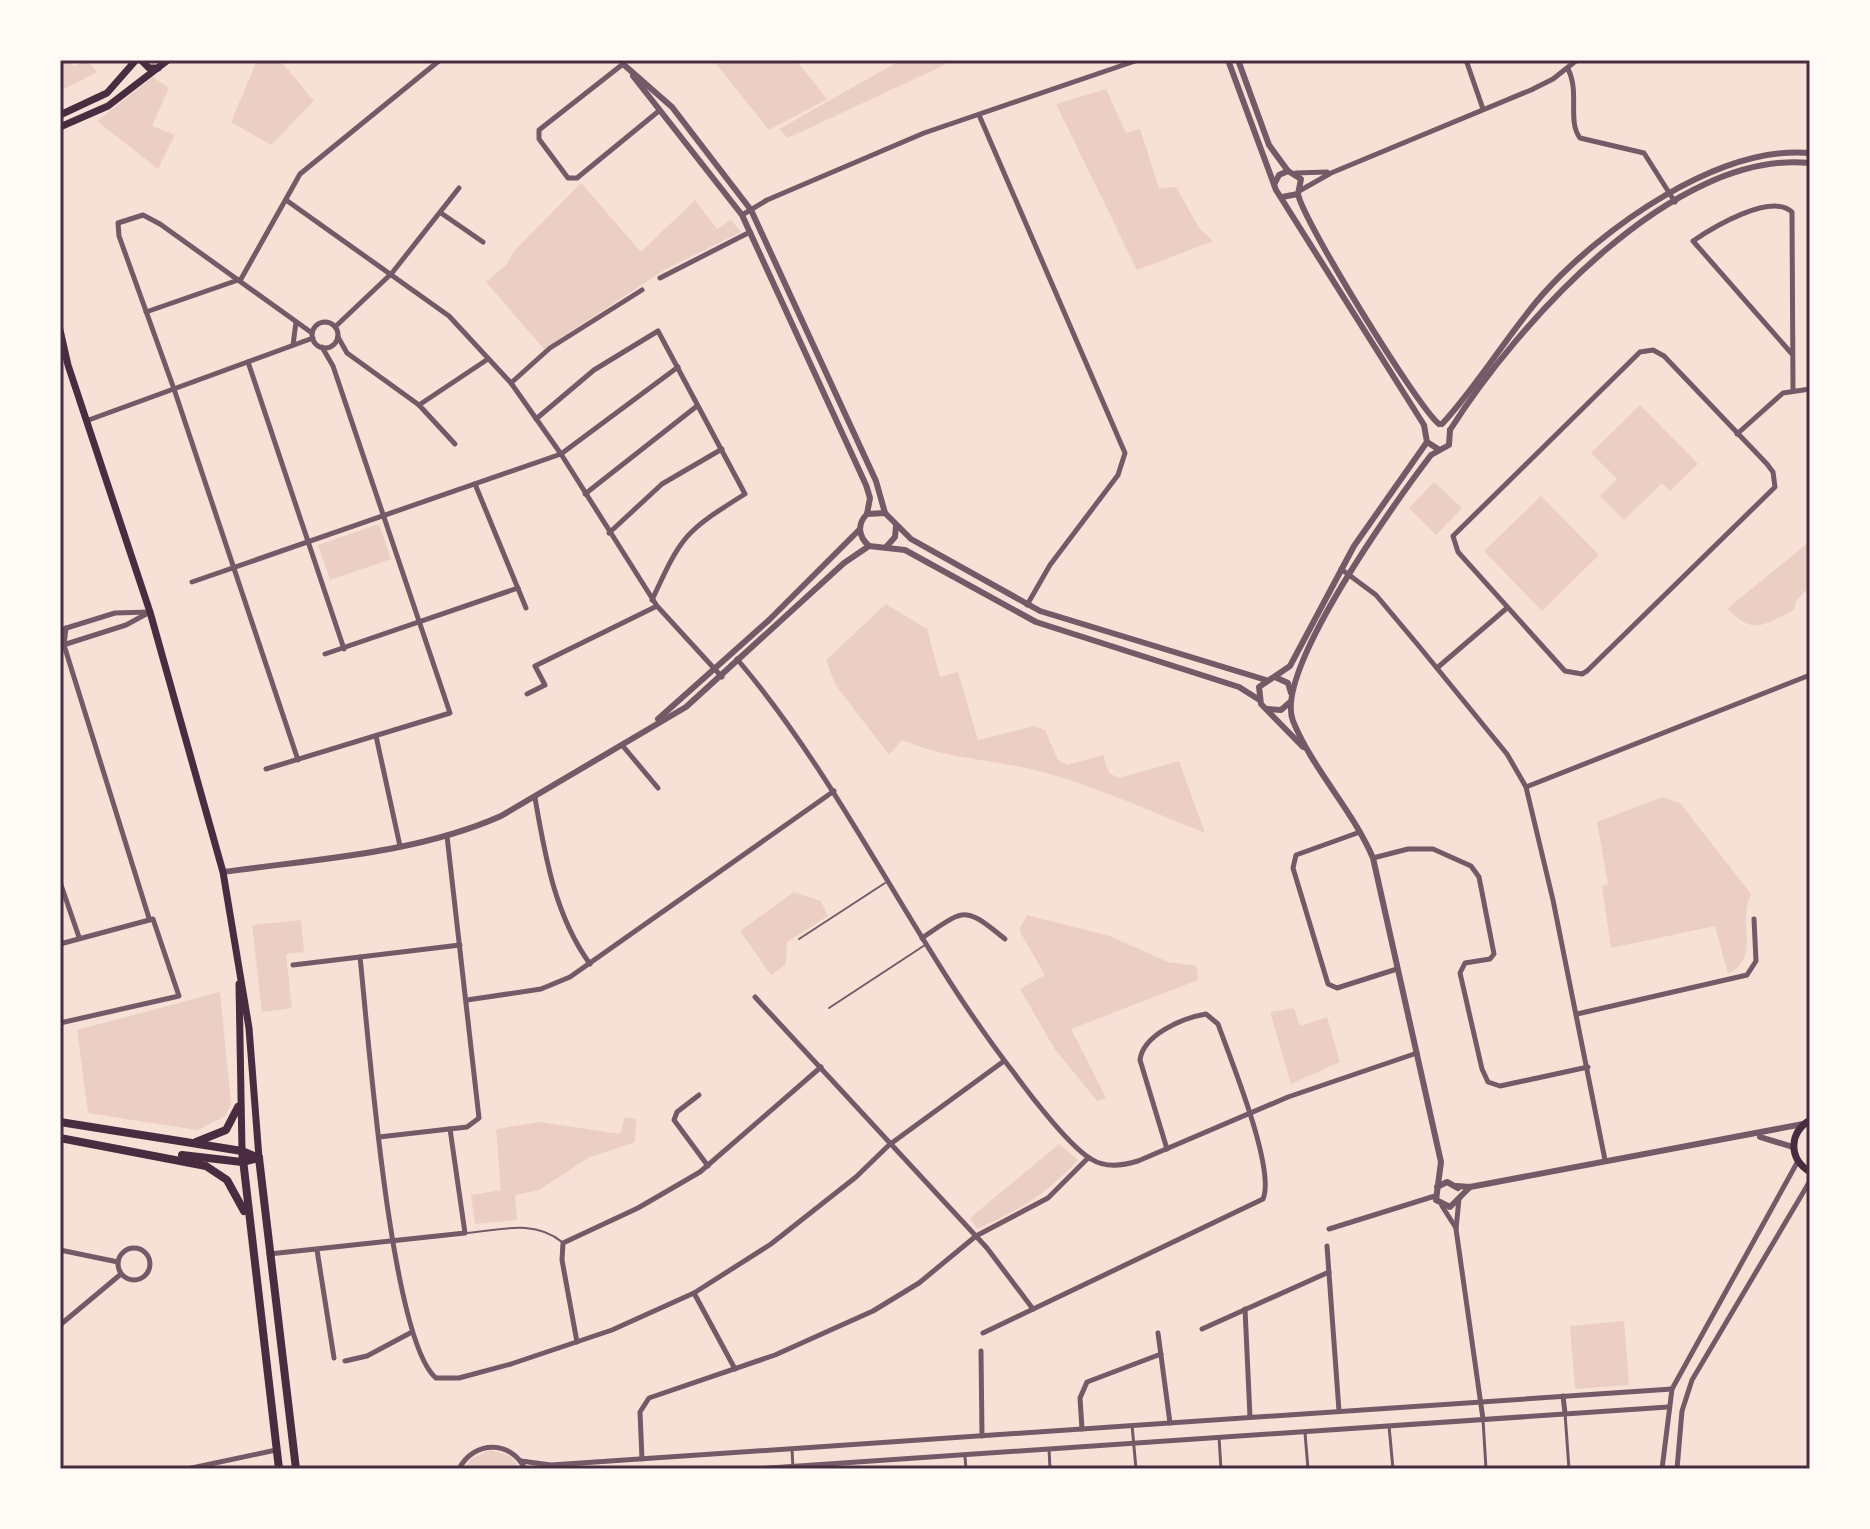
<svg xmlns="http://www.w3.org/2000/svg" width="1870" height="1529" font-family="Cabin,sans-serif">
	<style>
		.green { fill: #ebcfc5 }
		.lines { fill: none; stroke-linecap: round; stroke-linejoin: round }
		.service { stroke: #755966; stroke-width: 2 }
		.pedestrian { stroke: #755966; stroke-width: 3 }
		.minor { stroke: #755966; stroke-width: 5 }
		.tertiary { stroke: #755966; stroke-width: 6 }
		.secondary { stroke: #4a2c40; stroke-width: 7 }
		.trunk { stroke: #4a2c40; stroke-width: 8 }
		.neatline { fill: none; stroke: #4a2c40; stroke-width: 3 }
	</style>
	<rect width="100%" height="100%" fill="#f7e1d7"/>
	<g class="green">
		<polygon points="69,60 74,66 87,60 97,72 60,91 60,66"/>
		<polygon points="250,60 280,60 314,101 271,145 231,122 256,63"/>
		<polygon points="713,60 796,60 827,99 769,130"/>
		<polygon points="901,60 955,60 788,138 779,129"/>
		<polygon points="153,77 169,88 152,126 175,135 158,169 97,121"/>
		<polygon points="1106,89 1126,133 1140,129 1159,188 1176,187 1199,228 1213,241 1137,270 1056,104"/>
		<polygon points="581,183 641,252 695,200 717,229 731,220 741,232 666,269 544,349 486,282 507,264 514,251"/>
		<polygon points="1640,405 1698,464 1670,491 1662,483 1624,520 1600,496 1617,479 1591,453"/>
		<polygon points="1434,482 1462,508 1436,535 1409,508"/>
		<polygon points="1541,496 1599,555 1542,611 1484,551"/>
		<polygon points="379,524 391,559 330,580 318,545"/>
		<path d="M1810,541V586L1796,601L1794,610C1761,625 1756,636 1727,609Z"/>
		<path d="M886,604L927,629L940,677L958,672L978,740L1034,726L1045,730L1058,760L1067,765L1103,755L1109,773L1119,778L1179,761L1205,833C1150,811 1096,786 1039,771C993,759 945,759 902,740L889,755L835,684L826,660Z"/>
		<path d="M1662,797L1680,803L1751,894C1736,928 1763,954 1728,974L1715,926L1611,948L1602,886L1608,884L1597,822Z"/>
		<polygon points="794,892 821,901 828,916 787,942 786,964 771,975 740,931"/>
		<polygon points="1027,915 1110,936 1168,962 1197,966 1198,980 1071,1029 1106,1098 1097,1101 1054,1048 1020,989 1045,975 1019,930"/>
		<polygon points="301,920 304,952 286,954 292,1008 262,1012 252,925"/>
		<polygon points="220,992 231,1104 225,1116 197,1130 88,1113 77,1030"/>
		<polygon points="1294,1008 1300,1026 1327,1017 1340,1062 1291,1084 1270,1012"/>
		<polygon points="625,1117 636,1119 635,1142 588,1158 539,1190 515,1195 517,1220 475,1224 471,1195 501,1190 496,1129 540,1122 620,1134"/>
		<path d="M1059,1144L1078,1160C1043,1197 1022,1208 977,1229L970,1218Z"/>
		<polygon points="1624,1321 1629,1385 1575,1389 1570,1326"/>
		<polygon points="490,1450 510,1456 521,1469 464,1469 471,1459"/>
	</g>
	<g class="lines">
		<g class="service">
			<polyline points="799,939 885,883"/>
			<polyline points="829,1008 925,945"/>
			<path d="M466,1233C500,1230 534,1219 562,1242"/>
		</g>
		<g class="pedestrian">
			<polyline points="1565,1413 1569,1469"/>
			<polyline points="1483,1419 1486,1469"/>
			<polyline points="1132,1425 1136,1469"/>
			<polyline points="1389,1426 1393,1469"/>
			<polyline points="1305,1433 1308,1469"/>
			<polyline points="1219,1437 1221,1469"/>
			<polyline points="792,1449 793,1469"/>
			<polyline points="1049,1449 1050,1469"/>
			<polyline points="965,1457 966,1469"/>
		</g>
		<g class="minor">
			<polyline points="1466,60 1483,109"/>
			<polyline points="623,64 539,130 539,139 568,178 577,178 660,110"/>
			<path d="M1568,69C1580,92 1567,121 1580,138L1644,153L1675,202"/>
			<polyline points="979,115 1125,453 1118,475 1050,565 1027,605"/>
			<polyline points="1296,173 1327,172"/>
			<polyline points="1301,190 1331,173 1531,90 1553,79 1577,60"/>
			<polyline points="286,200 449,316 511,383 561,454 657,606 722,677"/>
			<polyline points="441,213 483,242"/>
			<polyline points="742,215 767,200 924,133 1138,60"/>
			<polyline points="660,278 750,232"/>
			<polyline points="146,312 241,279 300,174 440,60"/>
			<circle cx="325" cy="335" r="13"/>
			<polyline points="335,327 392,273 459,188"/>
			<polyline points="338,337 347,353 419,405 455,444"/>
			<polyline points="293,345 296,322"/>
			<polygon points="1653,350 1664,356 1767,464 1773,472 1775,487 1587,671 1582,674 1565,671 1458,552 1453,536 1640,352"/>
			<path d="M1792,354L1693,241C1712,228 1771,192 1792,212L1793,391"/>
			<polyline points="248,362 344,649"/>
			<polyline points="511,383 550,348 642,290"/>
			<polyline points="419,405 488,359"/>
			<path d="M536,419L594,370L658,331L745,494C684,532 682,535 652,600"/>
			<polyline points="86,421 313,338"/>
			<polyline points="1737,434 1783,393 1810,389"/>
			<polyline points="475,484 526,608"/>
			<polyline points="585,494 697,406"/>
			<polyline points="609,533 662,484 722,449"/>
			<polyline points="1341,569 1376,595 1418,645 1507,754 1526,787 1553,900 1605,1160"/>
			<polyline points="192,582 561,454 678,367"/>
			<polyline points="66,628 64,645 149,918"/>
			<polyline points="60,630 115,613 149,612"/>
			<polyline points="60,646 126,625 150,612"/>
			<polyline points="325,654 518,588"/>
			<path d="M737,659C845,786 912,942 1014,1073C1030,1095 1069,1146 1091,1159C1105,1168 1122,1166 1138,1161L1288,1097L1417,1053"/>
			<polyline points="1437,668 1507,608"/>
			<polyline points="527,694 545,685 535,666 657,606"/>
			<polyline points="376,736 400,846"/>
			<polyline points="622,745 658,788"/>
			<polyline points="298,760 174,389 119,236 118,223 143,215 160,224 312,333"/>
			<polyline points="266,769 450,713 333,366 322,347"/>
			<polyline points="1526,787 1810,675"/>
			<path d="M535,798C545,856 555,916 590,964"/>
			<polyline points="1360,832 1296,855 1293,868 1328,984 1337,988 1397,969"/>
			<polyline points="1373,858 1408,849 1433,849 1471,866 1479,877 1494,954 1490,959 1465,963 1460,973 1482,1069 1488,1082 1500,1086 1588,1067"/>
			<polyline points="60,882 79,937"/>
			<path d="M922,938C965,909 964,905 1005,939"/>
			<polyline points="60,944 153,919 179,996 60,1023"/>
			<path d="M360,957C368,1030 390,1340 436,1378H459L511,1364L612,1330L694,1293L771,1244L856,1177L889,1145L1004,1061"/>
			<polyline points="293,965 460,945"/>
			<polyline points="755,997 987,1248 1033,1309"/>
			<polyline points="467,1000 541,989 570,977 834,791"/>
			<polyline points="1577,1014 1747,975 1756,961 1754,919"/>
			<polyline points="699,1095 677,1112 674,1120 708,1166"/>
			<polyline points="379,1137 467,1127 479,1118 447,836"/>
			<polyline points="1459,1199 1456,1229 1483,1419"/>
			<polyline points="1442,1206 1456,1228"/>
			<polyline points="1329,1229 1435,1196"/>
			<polyline points="1327,1246 1339,1411"/>
			<circle cx="134" cy="1264" r="16"/>
			<polyline points="60,1250 118,1262"/>
			<polyline points="317,1250 334,1358"/>
			<polyline points="269,1254 465,1233 450,1129"/>
			<polyline points="694,1293 735,1369"/>
			<polyline points="1245,1309 1250,1417"/>
			<polyline points="60,1325 121,1274"/>
			<polyline points="1202,1329 1329,1272"/>
			<path d="M983,1333L1263,1199C1276,1169 1230,1058 1218,1024L1206,1014C1182,1018 1143,1035 1140,1060L1167,1149"/>
			<polyline points="1158,1333 1170,1423"/>
			<polyline points="577,1342 562,1260 563,1243 638,1208 700,1172 821,1067"/>
			<polyline points="981,1351 982,1436"/>
			<polyline points="345,1361 367,1356 412,1332"/>
			<polyline points="1563,1396 1565,1413"/>
			<polyline points="1082,1429 1080,1398 1087,1382 1161,1354"/>
			<polyline points="642,1459 640,1412 649,1398 775,1355 873,1311 919,1283 976,1236 1048,1198 1088,1158"/>
			<polyline points="521,1461 551,1465 1672,1389"/>
			<polyline points="187,1469 276,1450"/>
			<path d="M459,1469C474,1440 511,1440 525,1469"/>
			<polyline points="753,1469 1668,1407"/>
			<polyline points="1662,1469 1672,1389 1798,1161"/>
			<polyline points="1677,1469 1682,1411 1692,1380 1810,1181"/>
		</g>
		<g class="tertiary">
			<polyline points="1228,60 1276,190 1424,425 1427,442 1438,449"/>
			<polyline points="1238,60 1269,145 1288,171"/>
			<polyline points="623,64 672,107 751,210 876,481 885,513"/>
			<polyline points="633,76 742,215 866,485 870,498 867,514"/>
			<polyline points="1275,183 1279,175 1288,171 1301,179 1298,194 1282,197"/>
			<path d="M1298,194C1303,221 1418,408 1439,424"/>
			<path d="M1442,424C1479,384 1507,335 1543,294C1602,228 1719,145 1810,153"/>
			<path d="M1450,430L1449,445L1431,455C1398,498 1273,671 1293,721C1313,770 1352,809 1373,858L1441,1162L1436,1200L1450,1207L1470,1187"/>
			<path d="M1450,430C1517,324 1673,149 1810,163"/>
			<polyline points="887,546 895,537 896,526"/>
			<polyline points="1275,677 1288,683 1291,693"/>
			<path d="M1258,699L1239,687L1036,622L905,550L869,546C858,536 857,524 867,514L885,513L911,539L1040,611L1266,680"/>
			<polyline points="1267,709 1281,710 1289,703"/>
			<polyline points="658,719 769,620 859,530"/>
			<polyline points="1303,747 1261,704 1259,687 1290,666 1354,546 1427,442"/>
			<path d="M223,872C315,859 415,854 501,816L686,707L844,563L869,546"/>
			<polyline points="1760,1137 1793,1147"/>
			<polyline points="1457,1186 1470,1187 1803,1124"/>
			<polyline points="1437,1187 1447,1182 1458,1188"/>
		</g>
		<g class="secondary">
			<polyline points="141,60 149,68 158,68"/>
			<polyline points="60,115 107,93 136,60"/>
			<polyline points="60,127 108,106 168,60"/>
			<polyline points="60,330 68,365 150,612 223,872 249,1028 259,1158"/>
			<polyline points="239,984 242,1151"/>
			<path d="M1810,1120C1789,1133 1788,1158 1810,1172"/>
		</g>
		<g class="trunk">
			<polyline points="60,1122 242,1151 259,1158"/>
			<polyline points="60,1138 206,1166 227,1180 244,1211"/>
			<polyline points="196,1142 226,1130 238,1107"/>
			<polyline points="242,1151 279,1469"/>
			<polyline points="182,1155 242,1162 259,1158"/>
			<polyline points="259,1158 296,1469"/>
		</g>
	</g>
	<rect width="1870" height="1529" fill="none" stroke="#fffaf5" stroke-width="124"/>
	<rect x="62" y="62" width="1746" height="1405" class="neatline"/>
</svg>
